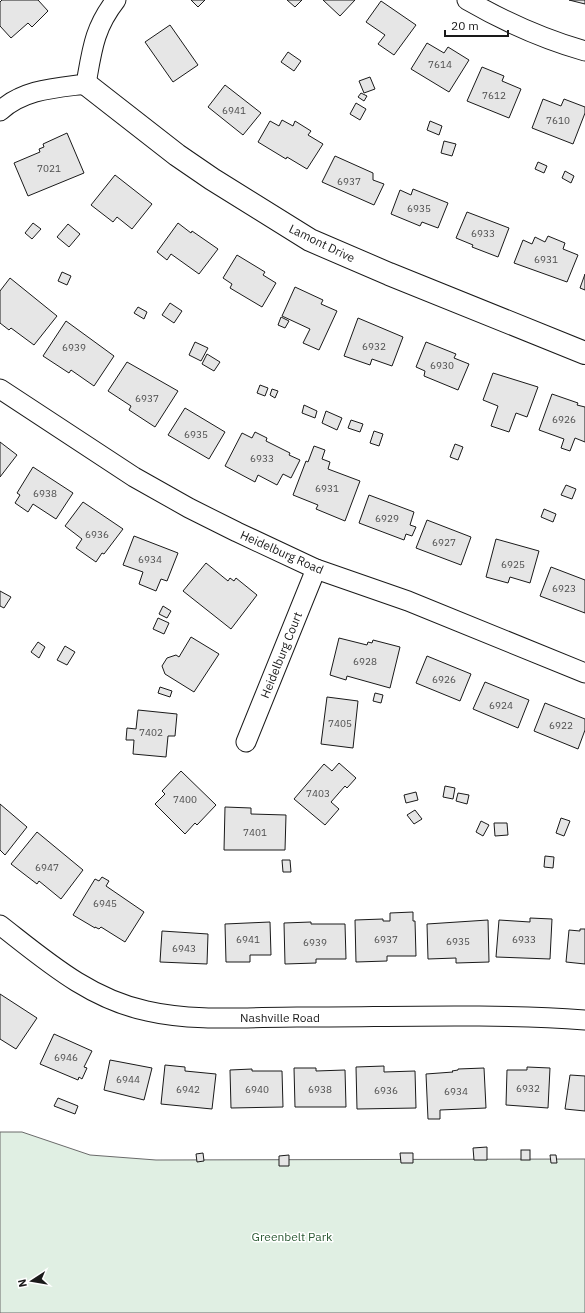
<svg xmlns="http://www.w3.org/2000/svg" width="585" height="1313" font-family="'IBM Plex Sans',sans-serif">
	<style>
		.green { fill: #e0efe3; stroke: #6a6a6a }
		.building { fill: #e6e6e6; stroke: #1a1a1a }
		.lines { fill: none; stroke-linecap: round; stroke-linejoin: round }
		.street-casing { stroke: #1a1a1a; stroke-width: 21 }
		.secondary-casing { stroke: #1a1a1a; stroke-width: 24 }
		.street { stroke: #fff; stroke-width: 19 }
		.secondary { stroke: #fff; stroke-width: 22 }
		.labels { text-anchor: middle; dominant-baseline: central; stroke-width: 3; stroke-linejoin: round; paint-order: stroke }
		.number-label { font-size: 10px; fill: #4d4d4d }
		.street-label { font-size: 12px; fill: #1a1a1a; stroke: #fff }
		.park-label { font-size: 12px; fill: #2b5a34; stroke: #fff }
	</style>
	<rect width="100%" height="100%" fill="#fff"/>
	<polygon class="green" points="0,1132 22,1132 90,1155 156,1160 585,1159 585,1313 0,1313"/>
	<g class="building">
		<polygon points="2,0 38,0 48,11 32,27 28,23 11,38 0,26 0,2"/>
		<polygon points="191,0 205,0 198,7"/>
		<polygon points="287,0 302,0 295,7"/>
		<polygon points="323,0 355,0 340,16"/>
		<polygon points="569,0 585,0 585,4"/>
		<polygon points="381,1 416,25 394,55 378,44 385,35 366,22"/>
		<polygon points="170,25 198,65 173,82 145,42"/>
		<polygon points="427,43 444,53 448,47 469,60 449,92 411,69"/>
		<polygon points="288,52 301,61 294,71 281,62"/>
		<polygon points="482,67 504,76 502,81 521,89 509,118 467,101"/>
		<polygon points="370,77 375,89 364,93 359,81"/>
		<polygon points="225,85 261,113 243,135 208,107"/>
		<polygon points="361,93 367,96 364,101 358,97"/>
		<polygon points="543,99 561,106 564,99 585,107 585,113 573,144 532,128"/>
		<polygon points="356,103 366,109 360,120 350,114"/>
		<polygon points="282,120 293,126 295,121 311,131 308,135 323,144 307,169 287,157 286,159 258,142 270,121 279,126"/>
		<polygon points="430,121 442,126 439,135 427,130"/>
		<polygon points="67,133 84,173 28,196 14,163 40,152 39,149 44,147 43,144"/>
		<polygon points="444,141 456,144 452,156 441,153"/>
		<polygon points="335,156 373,173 373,180 384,184 374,205 322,182"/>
		<polygon points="538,162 547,166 544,173 535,169"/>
		<polygon points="565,171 574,176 571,183 562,178"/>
		<polygon points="115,175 152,204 132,229 117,217 113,222 91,205"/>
		<polygon points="413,189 448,203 438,228 422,222 420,226 391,214 400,190 411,195"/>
		<polygon points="467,212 509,228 498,257 472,247 473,245 456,238"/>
		<polygon points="33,223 41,229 32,239 25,233"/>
		<polygon points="178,223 191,233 192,231 218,249 199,274 171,254 167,260 157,252"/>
		<polygon points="68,224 80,234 69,247 57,237"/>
		<polygon points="548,236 565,243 563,249 578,255 567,282 514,263 523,240 532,244 535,237 545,242"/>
		<polygon points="237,255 265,272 263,275 276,283 262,307 230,288 232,284 223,278"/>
		<polygon points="62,272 71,276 67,285 58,281"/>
		<polygon points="585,274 585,290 580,288"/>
		<polygon points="10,278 57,316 34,345 11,328 9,330 0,323 0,291"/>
		<polygon points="295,287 323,300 321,304 337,311 319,350 303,343 310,329 282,316"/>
		<polygon points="170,303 182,311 174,323 162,315"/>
		<polygon points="138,307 147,312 144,319 134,313"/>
		<polygon points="281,317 289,321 285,328 278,325"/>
		<polygon points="358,318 403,337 392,366 372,359 370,365 344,356"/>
		<polygon points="66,321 114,356 94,386 71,370 69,373 43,356"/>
		<polygon points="195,342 208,348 201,361 189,355"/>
		<polygon points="426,342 456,354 454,358 469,364 458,390 424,376 425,371 416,367"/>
		<polygon points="207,354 220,362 214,371 202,364"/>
		<polygon points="127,362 178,391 155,427 129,410 131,406 108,391"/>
		<polygon points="493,373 538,387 527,417 516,413 509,432 491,426 498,406 483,400"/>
		<polygon points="260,385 268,388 265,396 257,393"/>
		<polygon points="272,389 278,391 275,398 270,395"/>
		<polygon points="552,394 578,403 577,405 585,407 585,442 575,438 570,451 561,448 564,439 539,430"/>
		<polygon points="304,405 317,411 315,418 302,413"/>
		<polygon points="185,408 225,432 209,459 168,435"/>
		<polygon points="326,411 342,418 337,430 322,423"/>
		<polygon points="351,420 363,424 360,432 348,428"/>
		<polygon points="374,431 383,434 379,446 370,443"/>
		<polygon points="255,432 267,438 266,441 290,453 289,455 300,460 291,478 283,474 277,485 258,475 255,482 225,466 242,433 252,438"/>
		<polygon points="0,442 17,455 0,477"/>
		<polygon points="455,444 463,447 458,460 450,457"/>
		<polygon points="314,446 325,450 322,459 330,462 328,469 360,481 345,521 316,509 318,505 293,495 306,461 308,462"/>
		<polygon points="33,467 73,493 56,519 33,504 28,512 15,503 20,495 17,493"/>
		<polygon points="566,485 576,489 572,499 561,495"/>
		<polygon points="369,495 414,512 410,525 416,527 412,536 406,534 404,540 359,523"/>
		<polygon points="83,502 123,529 104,554 102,553 96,562 76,548 82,539 65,526"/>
		<polygon points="544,509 556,514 553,522 541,517"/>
		<polygon points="427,520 471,537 461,565 416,548"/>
		<polygon points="134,536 178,553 167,581 161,579 156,591 139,584 143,572 123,565"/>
		<polygon points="496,539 539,551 530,583 510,577 508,583 486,577"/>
		<polygon points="206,563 228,581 230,578 234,581 236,578 257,595 231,629 183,591"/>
		<polygon points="551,567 585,580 585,613 540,596"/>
		<polygon points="0,591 11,597 4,608 0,606"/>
		<polygon points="163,606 171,611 167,618 159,614"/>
		<polygon points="158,618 169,623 164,634 153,629"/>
		<polygon points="191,637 219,654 194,692 165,674 162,666 167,658 176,655 179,657"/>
		<polygon points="339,638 367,645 368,642 372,643 373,640 400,647 390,688 347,676 346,680 330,675"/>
		<polygon points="38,642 45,647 39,658 31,652"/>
		<polygon points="65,646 75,652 67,665 57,660"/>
		<polygon points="427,656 471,674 460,701 416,683"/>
		<polygon points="485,682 529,700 518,728 473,709"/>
		<polygon points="160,687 172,691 170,697 158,693"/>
		<polygon points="375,693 383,695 381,703 373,701"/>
		<polygon points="327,697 358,701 353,748 321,744"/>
		<polygon points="545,703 585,719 585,730 578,749 534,731"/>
		<polygon points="138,710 177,714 175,736 168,736 166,757 133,754 134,740 126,740 127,728 136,729"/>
		<polygon points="339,763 356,778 347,788 345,786 331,802 339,809 325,825 294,799 324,764 332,771"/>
		<polygon points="181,771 216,805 197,825 195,823 185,834 155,804 165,794 162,791"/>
		<polygon points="445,786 455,788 453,799 443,797"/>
		<polygon points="416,792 418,800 406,803 404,795"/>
		<polygon points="458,793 469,795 467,804 456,801"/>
		<polygon points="0,804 27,827 5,855 0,850"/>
		<polygon points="225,807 251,808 251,814 286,815 285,850 224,850"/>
		<polygon points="415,810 422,819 414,824 407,815"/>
		<polygon points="561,818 570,821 564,836 556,833"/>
		<polygon points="481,821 489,825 483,836 476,832"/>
		<polygon points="494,823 507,823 508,835 495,836"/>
		<polygon points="37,832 83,870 61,899 39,881 37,884 11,864"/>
		<polygon points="545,856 554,857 553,868 544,867"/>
		<polygon points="282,860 290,860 291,872 283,872"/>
		<polygon points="102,877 109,881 106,886 144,912 125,942 101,927 99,929 95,927 95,928 73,915 95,879 99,881"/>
		<polygon points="413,912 413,921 415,921 416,956 387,956 387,961 356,962 355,920 383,919 383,921 390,921 390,913"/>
		<polygon points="530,918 552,919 550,959 496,957 499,920 530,922"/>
		<polygon points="488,920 489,962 456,963 456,958 428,959 427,924"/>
		<polygon points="270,922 271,955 250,955 250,962 226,962 225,924"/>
		<polygon points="311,922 311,924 345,924 346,959 316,959 316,963 285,964 284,923"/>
		<polygon points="580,929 585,929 585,964 566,962 569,930 580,931"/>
		<polygon points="162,931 208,934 207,964 160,962"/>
		<polygon points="0,994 37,1018 16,1049 0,1039"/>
		<polygon points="54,1034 92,1051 84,1067 87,1068 82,1079 79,1077 78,1080 40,1064"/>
		<polygon points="110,1060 152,1068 144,1100 104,1090"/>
		<polygon points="165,1065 185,1067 185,1071 216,1074 212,1109 161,1104"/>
		<polygon points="384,1066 384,1072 415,1071 416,1108 357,1109 356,1067"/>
		<polygon points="527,1067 550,1068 548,1108 506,1105 507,1070 527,1070"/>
		<polygon points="294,1068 316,1068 316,1071 345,1070 346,1107 295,1107"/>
		<polygon points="484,1068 486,1108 440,1110 440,1119 428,1119 426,1074 453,1072 452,1071 458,1070 458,1069"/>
		<polygon points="252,1069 252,1071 282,1071 283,1107 231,1108 230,1070"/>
		<polygon points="570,1075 585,1076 585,1111 565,1109"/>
		<polygon points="58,1098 78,1106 75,1114 54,1106"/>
		<polygon points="487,1147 487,1160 474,1160 473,1148"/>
		<rect x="521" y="1150" width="9" height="10"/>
		<polygon points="203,1153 204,1161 197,1162 196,1154"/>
		<polygon points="400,1153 413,1153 413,1163 401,1163"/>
		<polygon points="289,1155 289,1166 279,1166 279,1156"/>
		<polygon points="550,1155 556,1155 557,1163 551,1163"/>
	</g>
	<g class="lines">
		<g class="street-casing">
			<g id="street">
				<path d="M467,0C505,22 543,39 585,51"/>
				<path d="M0,111C24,89 56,88 86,84C92,50 94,28 116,0"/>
				<polyline points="0,389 134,477 189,508 237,532 316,569 408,601 585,673"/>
				<polyline points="246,742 316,569"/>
				<path d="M0,925C45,960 89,999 147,1011C194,1022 249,1017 297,1017C393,1017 489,1013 585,1020"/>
			</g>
		</g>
		<g class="secondary-casing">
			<polyline id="secondary" points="86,84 177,155 212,179 310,240 389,274 585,353"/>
		</g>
		<use href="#street" class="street"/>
		<use href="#secondary" class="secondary"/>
	</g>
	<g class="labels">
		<g class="number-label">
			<text x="440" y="64">7614</text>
			<text x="494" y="95">7612</text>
			<text x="234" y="110">6941</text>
			<text x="558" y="120">7610</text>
			<text x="49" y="168">7021</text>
			<text x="349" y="181">6937</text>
			<text x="419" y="208">6935</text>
			<text x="483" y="233">6933</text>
			<text x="546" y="259">6931</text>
			<text x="374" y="346">6932</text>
			<text x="74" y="347">6939</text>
			<text x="442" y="365">6930</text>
			<text x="147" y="398">6937</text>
			<text x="564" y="419">6926</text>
			<text x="196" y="434">6935</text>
			<text x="262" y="458">6933</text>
			<text x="327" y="488">6931</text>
			<text x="45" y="493">6938</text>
			<text x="387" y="518">6929</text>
			<text x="97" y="534">6936</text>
			<text x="444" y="542">6927</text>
			<text x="150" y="559">6934</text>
			<text x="513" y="564">6925</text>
			<text x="564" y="588">6923</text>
			<text x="365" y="661">6928</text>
			<text x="444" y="679">6926</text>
			<text x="501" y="705">6924</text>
			<text x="340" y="723">7405</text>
			<text x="561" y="725">6922</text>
			<text x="151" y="732">7402</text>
			<text x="318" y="793">7403</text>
			<text x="185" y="799">7400</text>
			<text x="255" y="832">7401</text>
			<text x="47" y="867">6947</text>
			<text x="105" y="903">6945</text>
			<text x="248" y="939">6941</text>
			<text x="386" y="939">6937</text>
			<text x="524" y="939">6933</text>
			<text x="458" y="941">6935</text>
			<text x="315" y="942">6939</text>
			<text x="184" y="948">6943</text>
			<text x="66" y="1057">6946</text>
			<text x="128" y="1079">6944</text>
			<text x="528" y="1088">6932</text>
			<text x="188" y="1089">6942</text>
			<text x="257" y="1089">6940</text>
			<text x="320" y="1089">6938</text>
			<text x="386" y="1090">6936</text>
			<text x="456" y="1091">6934</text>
		</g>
		<g class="street-label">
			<text transform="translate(322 243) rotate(26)">Lamont Drive</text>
			<text transform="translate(282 552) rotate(24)">Heidelburg Road</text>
			<text transform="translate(281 655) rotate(-68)">Heidelburg Court</text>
			<text x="280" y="1017">Nashville Road</text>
		</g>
		<g class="park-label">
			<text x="292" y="1236">Greenbelt Park</text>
		</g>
	</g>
	<g transform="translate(32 1281) rotate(258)" stroke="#ffffff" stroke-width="3" paint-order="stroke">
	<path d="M0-3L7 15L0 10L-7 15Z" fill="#1a1a1a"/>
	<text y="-6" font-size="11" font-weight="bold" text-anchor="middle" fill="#1a1a1a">N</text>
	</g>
	<path d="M445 30v6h63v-6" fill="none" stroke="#1a1a1a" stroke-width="2"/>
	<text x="451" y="30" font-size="12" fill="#1a1a1a" stroke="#ffffff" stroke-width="3" paint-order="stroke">20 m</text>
</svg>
